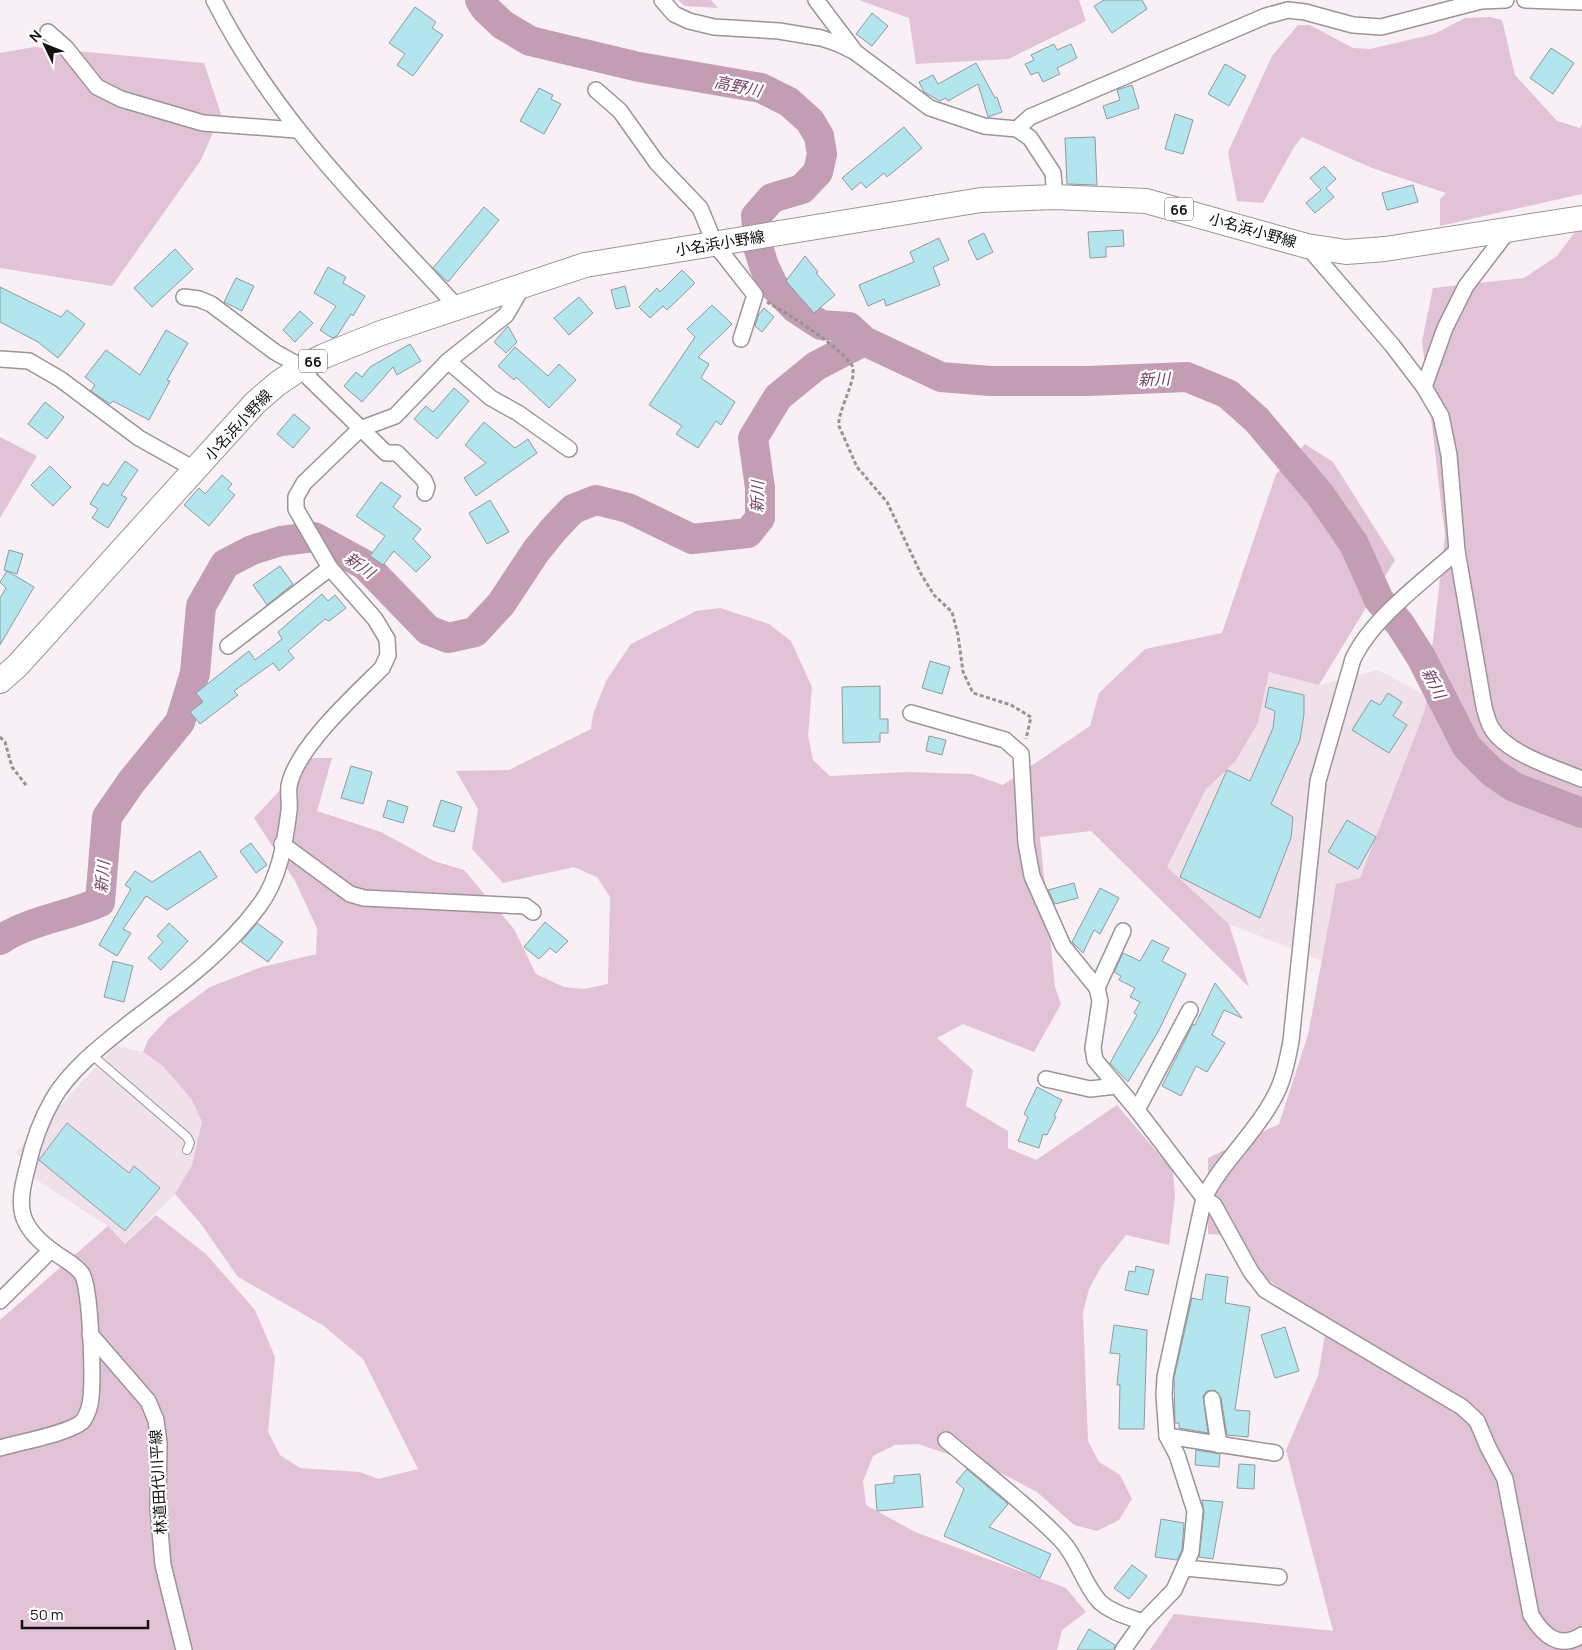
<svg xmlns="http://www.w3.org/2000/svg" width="1582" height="1650" font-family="Manrope,'Noto Sans JP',sans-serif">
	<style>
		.built { fill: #efe0e9 }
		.green { fill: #e2c2d6 }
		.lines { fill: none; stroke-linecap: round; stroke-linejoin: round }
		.river { stroke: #c29db4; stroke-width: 30 }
		.building { fill: #b2e5ed; stroke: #919a9c }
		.service-casing { stroke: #9c9498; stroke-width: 10 }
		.minor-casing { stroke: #9c9498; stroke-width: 18 }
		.primary-casing { stroke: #9c9498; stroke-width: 26 }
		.path { stroke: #989295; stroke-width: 3; stroke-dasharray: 4 2.5; stroke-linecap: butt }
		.service { stroke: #fff; stroke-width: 8 }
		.minor { stroke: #fff; stroke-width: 15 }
		.primary { stroke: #fff; stroke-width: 24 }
		.labels { text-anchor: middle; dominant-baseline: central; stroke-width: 4.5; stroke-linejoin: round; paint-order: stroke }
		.shield { fill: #fff; stroke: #585758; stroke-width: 1 }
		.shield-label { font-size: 14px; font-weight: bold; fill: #110f10 }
		.street-label { font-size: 15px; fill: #110f10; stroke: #fff }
		.water-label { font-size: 16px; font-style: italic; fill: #764365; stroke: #fff }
	</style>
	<rect width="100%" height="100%" fill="#f9f0f5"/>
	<g class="built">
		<polygon points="1378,670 1427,696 1425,710 1360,878 1336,885 1322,961 1229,924 1167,867 1206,789 1235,762 1258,723 1269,672 1319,685"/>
		<polygon points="116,1046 143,1052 163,1066 192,1100 202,1122 192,1165 175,1194 125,1244 108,1226 35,1179 16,1152"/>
	</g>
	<g class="green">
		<polygon points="678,0 711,0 718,8 685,6"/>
		<polygon points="859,0 1079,0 1086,21 1008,59 916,64 909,18"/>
		<polygon points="1490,17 1502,20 1515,75 1557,121 1580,128 1582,124 1582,194 1440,226 1440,199 1446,193 1372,168 1302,137 1294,147 1263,203 1237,201 1228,152 1272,56 1298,25 1310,25 1353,48 1370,49 1434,34 1465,18"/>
		<polygon points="34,47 204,63 221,114 201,160 112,286 0,268 0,53"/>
		<polygon points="1582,231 1582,1650 1150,1650 1174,1614 1333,1631 1286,1450 1318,1376 1327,1323 1259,1273 1240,1236 1208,1234 1208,1158 1279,1124 1308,1035 1336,884 1360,878 1425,710 1445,536 1422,341 1433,288 1524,278 1557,256 1575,232"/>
		<polygon points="0,437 37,456 0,518"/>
		<polygon points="1305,444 1333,462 1395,560 1319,685 1269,672 1258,723 1235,762 1206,789 1167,867 1229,924 1249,987 1091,831 1040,837 1055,987 1061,1004 1034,1052 963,1024 937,1038 973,1070 966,1106 1008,1131 1008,1148 1036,1160 1117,1105 1173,1171 1175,1197 1169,1245 1126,1235 1101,1267 1089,1289 1083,1313 1088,1441 1099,1462 1120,1475 1132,1499 1119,1520 1097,1531 1074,1525 1037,1492 993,1469 918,1444 895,1445 873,1456 863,1481 866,1505 915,1532 1066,1588 1086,1612 1062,1630 1057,1650 0,1650 0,1320 108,1226 125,1244 156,1215 206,1254 255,1310 275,1357 268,1432 280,1455 300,1468 360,1472 378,1479 418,1469 363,1359 324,1326 238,1277 201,1224 175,1194 192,1165 202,1122 192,1100 163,1066 143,1052 148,1040 168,1018 210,987 262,967 316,954 317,928 295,881 254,818 310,758 332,758 317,811 381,832 434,861 464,870 514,929 536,974 564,987 584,989 608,984 610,897 597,877 574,867 503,883 472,849 478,809 456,771 509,770 591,729 593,714 606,681 631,644 696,611 720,608 769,624 791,641 812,687 808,736 813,760 830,776 908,772 972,774 1003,785 1090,726 1099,693 1145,649 1222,633 1276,474"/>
	</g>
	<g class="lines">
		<g class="river">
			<polyline points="480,0 485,8 503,25 530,41 639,67 761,88 789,102 810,121 819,136 822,154 818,172 802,189 772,198 756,216 759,250 764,266 773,285 795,308 821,325 849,327 864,341 941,377 990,381 1088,381 1187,377 1228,394 1257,420 1321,496 1354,544 1379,600 1400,624 1421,657 1467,747 1492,772 1514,787 1582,813"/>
			<path d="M0,940C28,921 69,916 100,902L107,817L132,781L180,722L195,673L201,606L225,564L252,550L281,541L314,537L365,565L428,630L448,638L475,632L501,604L536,551L554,529L573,509L596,500L628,508L692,539L748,533L760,518V488L753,438L778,397L816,366L864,341"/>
		</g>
	</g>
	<g class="building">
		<polygon points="1104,0 1142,0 1147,9 1112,33 1094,6"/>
		<polygon points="415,7 436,22 432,28 443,35 413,76 397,65 405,54 389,43"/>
		<polygon points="872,13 888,26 872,46 856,34"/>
		<polygon points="1054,44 1057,50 1071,44 1077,58 1057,68 1060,74 1043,82 1038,72 1031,75 1025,64 1034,60 1031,55"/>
		<polygon points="1551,48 1574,63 1553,94 1530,78"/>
		<polygon points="976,63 995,98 997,97 1002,112 988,117 978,84 948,101 946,98 940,101 924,92 919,82 933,75 938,84"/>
		<polygon points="1225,64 1246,76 1229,106 1208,94"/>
		<polygon points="1132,85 1139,108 1107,119 1103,106 1120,100 1117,90"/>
		<polygon points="539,88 553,95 551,99 561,104 544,134 520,121"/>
		<polygon points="1175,114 1193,120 1183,154 1165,149"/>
		<polygon points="904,127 922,148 887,177 884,173 866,188 861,182 852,190 842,178"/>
		<polygon points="1095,137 1097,185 1067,184 1065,138"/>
		<polygon points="1324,166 1336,179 1326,188 1334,197 1315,213 1306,203 1321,190 1310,178"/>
		<polygon points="1413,185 1418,202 1387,210 1382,193"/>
		<polygon points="484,207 499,220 448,282 433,268"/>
		<polygon points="1123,230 1124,246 1106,247 1106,257 1090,258 1088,232"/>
		<polygon points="984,233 993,252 977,260 968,241"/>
		<polygon points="939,238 949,260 933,267 940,285 886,306 884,299 868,306 859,285 914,262 910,252"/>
		<polygon points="175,249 193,269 152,307 134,288"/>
		<polygon points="805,256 818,272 816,273 835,295 814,313 786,281"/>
		<polygon points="328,267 346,277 343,283 365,296 353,316 351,314 337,336 332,338 320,330 336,306 314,293"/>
		<polygon points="682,270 695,283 667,310 663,306 650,318 639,307 657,288 660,292"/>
		<polygon points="236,278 254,286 242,311 224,302"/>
		<polygon points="625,286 630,306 616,309 611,290"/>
		<polygon points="0,287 61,317 67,310 85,324 58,358 38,342 0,322"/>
		<polygon points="579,297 593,313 569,335 554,318"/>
		<polygon points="712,305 732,324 698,357 709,364 701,378 735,402 721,425 716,421 698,448 676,434 682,426 649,405 695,337 687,329"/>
		<polygon points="764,308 774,317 762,332 755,326 759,314"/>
		<polygon points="300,311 313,323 295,342 283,330"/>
		<polygon points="508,326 517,342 506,353 494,342"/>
		<polygon points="166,330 188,343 167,380 170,381 149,420 113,401 110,404 91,391 95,385 85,377 106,350 140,375"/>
		<polygon points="410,344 421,361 397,375 393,367 362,402 344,386 356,372 362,377 370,367"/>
		<polygon points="515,347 548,376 559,364 576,380 549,408 516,377 514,380 498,366"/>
		<polygon points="454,388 469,401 437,439 414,419 426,406 433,412"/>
		<polygon points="45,402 64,417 47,439 28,424"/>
		<polygon points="294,414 310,428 293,448 277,434"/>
		<polygon points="484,422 515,448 528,439 537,453 476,496 464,478 486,463 465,445"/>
		<polygon points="125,461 138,470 121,495 127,498 108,528 92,518 98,509 90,504 103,483 108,486"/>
		<polygon points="50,466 71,487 53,506 31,485"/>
		<polygon points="222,475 232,484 228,489 235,495 209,526 184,505 199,488 205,494"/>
		<polygon points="381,482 401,496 393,507 421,529 413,539 431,557 416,572 394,551 383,565 370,556 385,536 356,516"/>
		<polygon points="490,500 509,532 487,544 469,513"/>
		<polygon points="9,550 23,554 17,574 4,570"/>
		<polygon points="280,566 293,584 267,605 253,585"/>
		<polygon points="7,571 34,587 0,645 0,598 6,588 0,582"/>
		<polygon points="322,594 328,601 335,595 346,608 329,621 325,619 288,651 294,658 279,671 273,663 234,691 238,695 200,724 190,712 203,702 196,693 249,651 255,660 282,639 278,632"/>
		<polygon points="930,661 950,667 942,694 922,688"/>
		<polygon points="880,686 880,719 888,719 888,733 880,733 880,742 843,743 842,687"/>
		<polygon points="1269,687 1304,695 1304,714 1300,740 1271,804 1293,817 1291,838 1260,918 1180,877 1227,770 1250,781 1273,728 1275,711 1265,707"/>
		<polygon points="1388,693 1402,702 1393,716 1407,725 1389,753 1352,730 1371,700 1380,705"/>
		<polygon points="929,736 946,740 942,755 926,751"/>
		<polygon points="351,766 372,772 363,804 341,798"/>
		<polygon points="388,800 408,807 403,823 383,817"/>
		<polygon points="441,800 462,807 454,832 433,826"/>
		<polygon points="1347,820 1376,837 1358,869 1328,852"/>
		<polygon points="251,843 267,865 256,873 240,851"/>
		<polygon points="200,851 217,877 167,910 146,896 123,929 131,933 117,956 99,945 131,889 125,885 135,871 152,882"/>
		<polygon points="1074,883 1078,898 1055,904 1048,890"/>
		<polygon points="1100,888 1119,898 1100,934 1094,930 1083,953 1072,942"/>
		<polygon points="545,922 568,941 556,953 550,948 539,959 524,947"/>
		<polygon points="169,923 188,941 161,970 148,958 163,942 157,936"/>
		<polygon points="257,923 283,942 268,962 241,942"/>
		<polygon points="1152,940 1169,948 1162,961 1186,974 1158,1032 1128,1082 1110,1063 1137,1015 1134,1013 1140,1002 1130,997 1135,988 1119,980 1121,976 1114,972 1123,953 1140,961"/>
		<polygon points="113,961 133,966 124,1002 104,997"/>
		<polygon points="1215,983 1242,1018 1224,1010 1212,1035 1225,1043 1207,1072 1196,1066 1181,1096 1162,1086 1193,1024 1195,1025"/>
		<polygon points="1037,1087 1062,1100 1054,1116 1056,1117 1047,1135 1043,1134 1039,1148 1018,1141 1028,1117 1024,1114"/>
		<polygon points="67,1123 129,1173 134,1166 160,1188 125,1231 39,1160"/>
		<polygon points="1136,1266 1154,1270 1148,1295 1125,1290 1129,1271 1135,1272"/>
		<polygon points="1206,1274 1228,1277 1225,1303 1250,1307 1235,1410 1250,1411 1248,1437 1227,1435 1221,1398 1215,1390 1207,1391 1203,1396 1208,1433 1179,1428 1179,1423 1175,1423 1174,1378 1192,1298 1202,1300"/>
		<polygon points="1114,1325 1147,1330 1144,1429 1119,1429 1120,1385 1117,1385 1120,1354 1110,1353"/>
		<polygon points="1285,1327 1299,1371 1275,1378 1261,1335"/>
		<polygon points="1196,1450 1220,1454 1219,1467 1195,1465"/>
		<polygon points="1239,1464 1255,1465 1254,1489 1237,1488"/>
		<polygon points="967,1469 1008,1504 989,1527 1051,1554 1040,1578 944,1536 964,1489 956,1482"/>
		<polygon points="920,1474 923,1507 877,1511 875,1485 894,1483 894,1476"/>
		<polygon points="1202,1500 1223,1502 1213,1559 1199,1557 1204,1512"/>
		<polygon points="1161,1519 1184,1523 1182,1550 1177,1560 1155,1557"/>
		<polygon points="1132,1565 1147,1576 1129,1599 1114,1588"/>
		<polygon points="1089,1629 1115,1645 1114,1650 1077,1650"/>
	</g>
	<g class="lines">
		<g class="service-casing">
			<polyline id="service" points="92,1055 187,1137 190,1143 187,1150"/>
		</g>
		<g class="minor-casing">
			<g id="minor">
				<path d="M214,0C275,121 368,210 458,308"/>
				<polyline points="662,0 674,14 689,21 714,27 779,31 821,38 839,44 855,52 930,108 984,126 1017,129 1030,138 1053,173 1055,197"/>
				<polyline points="816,0 853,49"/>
				<polyline points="1525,0 1582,2"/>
				<polyline points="48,32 66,48 97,87 121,99 203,123 296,130"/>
				<polyline points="596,90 620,111 657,163 700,208 715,244 755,295 741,339"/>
				<polyline points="1017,129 1030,117 1266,16 1288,10 1305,12 1353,25 1381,27 1481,1 1506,0"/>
				<path d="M1307,246L1392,345L1424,387L1441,416L1449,455L1457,551L1484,707C1486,714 1488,723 1492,729C1508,754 1555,768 1582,779"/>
				<polyline points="184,297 199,299 211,304 275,352 302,367 309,378 386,453 397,453 424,480 427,487 425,493"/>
				<polyline points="0,359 29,361 60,379 139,438 196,470"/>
				<polyline points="448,361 506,315 523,286"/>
				<polyline points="1424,387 1445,328 1466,286 1508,231"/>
				<polyline points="228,646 330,568"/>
				<path d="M911,713L1005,740L1021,754L1026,843L1032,876L1063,946L1097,988L1100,1001L1093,1048L1095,1060L1137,1110L1204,1198L1214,1205L1251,1272L1265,1290L1462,1407L1477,1421L1488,1447L1505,1479L1531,1615C1543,1635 1559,1650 1582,1635"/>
				<polyline points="282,844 350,894 364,898 525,906 533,912"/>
				<polyline points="1097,988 1123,931"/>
				<polyline points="1046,1079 1090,1089 1116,1086"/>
				<polyline points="1137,1110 1190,1010"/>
				<polyline points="0,1301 51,1250"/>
				<polyline points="90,1334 148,1401 156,1420 159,1443 158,1507 163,1565 184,1650"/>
				<polyline points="1212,1399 1219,1445"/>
				<polyline points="1167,1436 1275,1453"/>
				<path d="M946,1440C985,1473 1026,1504 1061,1540C1078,1558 1083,1583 1099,1601C1110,1612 1129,1617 1143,1622"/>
				<path d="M0,1448C20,1442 67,1434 82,1422C85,1419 89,1410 90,1404C94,1386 91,1288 82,1274C75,1264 63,1259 54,1252C16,1225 17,1206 28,1165C33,1142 41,1120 53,1099C71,1068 105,1043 132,1021C178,986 224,953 259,906C279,880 285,843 289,811C290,803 288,794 289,786C296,748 355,695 382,668L388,655L387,639L375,619L330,568L296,509V497L304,483L360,429L395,416L448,361L491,398L518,413L569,449"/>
				<polyline points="1185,1568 1279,1577"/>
				<path d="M1123,1650L1143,1622L1174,1590L1191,1552L1195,1511L1177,1455L1167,1436L1164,1395L1165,1377L1204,1198C1221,1163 1252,1137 1271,1103C1283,1084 1287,1062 1291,1041L1318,781L1353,659C1372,618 1424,581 1457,551"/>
			</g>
		</g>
		<g class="primary-casing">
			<polyline id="primary" points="0,681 17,666 255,403 277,384 302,367 324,356 381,333 585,265 981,200 1055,197 1146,201 1307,246 1346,252 1385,249 1582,218"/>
		</g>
		<g class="path">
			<path d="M767,302C790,315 836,344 851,364C854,367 853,371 853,375C851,390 837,415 839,426L857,467L887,502L921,574L934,595L952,612L958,635L963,672L973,693L1011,705L1031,717L1026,739"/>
			<polyline points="0,737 5,742 12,767 26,785"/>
		</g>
		<use href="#service" class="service"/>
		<use href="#minor" class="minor"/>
		<use href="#primary" class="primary"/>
	</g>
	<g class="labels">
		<g class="shield">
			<rect x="1165" y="197.5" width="28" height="23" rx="4"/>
			<rect x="299" y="349.5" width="28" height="23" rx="4"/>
		</g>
		<g class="shield-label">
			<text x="1179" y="209">66</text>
			<text x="313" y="361">66</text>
		</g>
		<g class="street-label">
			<text transform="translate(1253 230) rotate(16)">小名浜小野線</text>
			<text transform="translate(720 243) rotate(-9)">小名浜小野線</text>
			<text transform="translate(238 425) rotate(-47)">小名浜小野線</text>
			<text transform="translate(158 1482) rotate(-93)">林道田代川平線</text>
		</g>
		<g class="water-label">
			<text transform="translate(738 86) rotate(12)">高野川</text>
			<text transform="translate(1154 379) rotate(-2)">新川</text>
			<text transform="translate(757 497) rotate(-89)">新川</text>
			<text transform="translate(360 565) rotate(36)">新川</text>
			<text transform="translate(1434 683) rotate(63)">新川</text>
			<text transform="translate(102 877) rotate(-85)">新川</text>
		</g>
	</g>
	<g transform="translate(45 45) rotate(313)" stroke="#ffffff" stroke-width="4" paint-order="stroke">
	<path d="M0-4L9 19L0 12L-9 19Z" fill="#110f10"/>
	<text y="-8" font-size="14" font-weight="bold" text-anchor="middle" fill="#110f10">N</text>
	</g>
	<path d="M22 1620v8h126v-8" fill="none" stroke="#110f10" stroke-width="2.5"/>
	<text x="30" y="1620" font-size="15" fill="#110f10" stroke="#ffffff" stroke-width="4" paint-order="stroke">50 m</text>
</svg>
